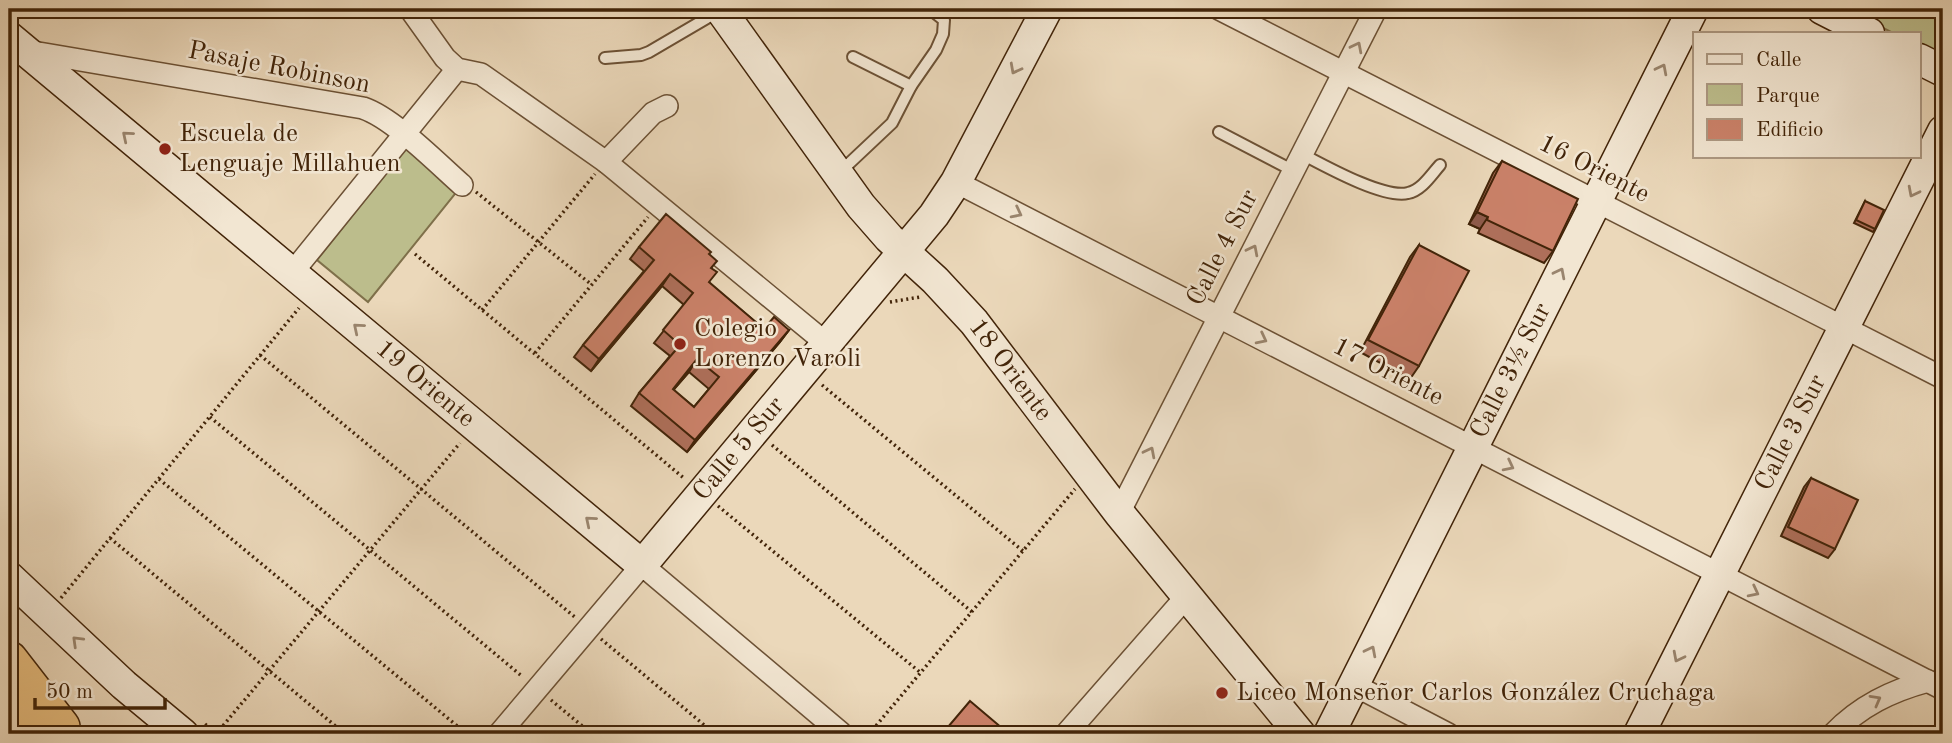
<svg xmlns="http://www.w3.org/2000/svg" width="1952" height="743" font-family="'Old Standard TT',serif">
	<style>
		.green { fill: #bcbd8c; stroke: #7f704a; stroke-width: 2 }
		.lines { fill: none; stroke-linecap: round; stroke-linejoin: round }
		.lane-casing { stroke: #6c5135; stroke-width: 14 }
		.street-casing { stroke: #6c5135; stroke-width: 24 }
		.secondary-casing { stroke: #422409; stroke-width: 33 }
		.highway-casing { stroke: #422409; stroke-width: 40 }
		.path { stroke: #422409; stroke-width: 3.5; stroke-dasharray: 2 3.5; stroke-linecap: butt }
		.lane { stroke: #f2e6d2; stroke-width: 10 }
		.street { stroke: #f2e6d2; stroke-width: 21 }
		.secondary { stroke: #f2e6d2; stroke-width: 30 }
		.highway { stroke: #e6bc7d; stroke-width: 37 }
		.wall { fill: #ae6f5a; stroke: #422409; stroke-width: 2; fill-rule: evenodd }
		.shaded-wall { fill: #8d5a4a; stroke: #422409; stroke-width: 2 }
		.building { fill: #ca8169; stroke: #422409; stroke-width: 2; fill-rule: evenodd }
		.oneway { stroke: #9a856e }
		.poi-dot { fill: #8f2418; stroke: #f2e6d2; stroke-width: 2.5 }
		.labels { text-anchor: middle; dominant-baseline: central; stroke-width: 5; stroke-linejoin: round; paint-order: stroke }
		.street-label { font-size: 26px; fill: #422409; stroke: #f2e6d2 }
		.poi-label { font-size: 26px; fill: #422409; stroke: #f2e6d2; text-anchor: start }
	</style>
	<rect width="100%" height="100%" fill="#ebd8ba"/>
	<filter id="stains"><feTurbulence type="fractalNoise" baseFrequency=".00286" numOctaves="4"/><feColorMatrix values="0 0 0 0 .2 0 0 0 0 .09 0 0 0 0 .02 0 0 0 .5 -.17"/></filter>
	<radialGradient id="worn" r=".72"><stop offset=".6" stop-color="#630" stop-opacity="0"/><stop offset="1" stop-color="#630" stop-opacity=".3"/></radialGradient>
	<g class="green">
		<polygon points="1845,9 1943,9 1943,59 1919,46 1919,33 1893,33"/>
		<polygon points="408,146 459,189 368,302 317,260"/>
	</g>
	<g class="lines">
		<g class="lane-casing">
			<g id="lane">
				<polyline points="853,57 911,86"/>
				<polyline points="605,58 641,55 649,52 719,11"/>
				<polyline points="1219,132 1294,171"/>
				<path d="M1302,154C1325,166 1384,199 1408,193C1422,190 1431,175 1440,165"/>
				<polyline points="840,172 892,123 911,86 936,50 943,34 944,20 930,9"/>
			</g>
		</g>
		<g class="street-casing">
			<g id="street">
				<polyline points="410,9 445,58 457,69 481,74 606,162 827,344"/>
				<polyline points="1219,9 1943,378"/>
				<path d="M27,51L363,108C393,118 437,163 462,185"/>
				<polyline points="606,162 653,113 667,106"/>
				<polyline points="956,182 1943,689"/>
				<polyline points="292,273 457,69"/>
				<polyline points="1119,513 1376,9"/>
				<polyline points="1354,685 1448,734"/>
				<polyline points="499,734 642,565 841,733"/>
				<polyline points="1066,734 1186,597"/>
				<path d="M1833,734C1860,706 1891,691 1928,681"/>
			</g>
		</g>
		<g class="secondary-casing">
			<g id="secondary">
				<polyline points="720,9 861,206 889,238 935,280 974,322 1119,513 1300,734"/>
				<polyline points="1822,9 1869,33"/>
				<polyline points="9,37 642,565 934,215 956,182 1047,9"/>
				<polyline points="1919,59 1943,71"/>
				<polyline points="9,577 124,685 183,734"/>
				<polyline points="1329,734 1693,9"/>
				<polyline points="1639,734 1943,131"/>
			</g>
		</g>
		<g class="highway-casing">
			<g id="highway">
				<polyline points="9,660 61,727"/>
				<polyline points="9,713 33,734"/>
			</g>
		</g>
		<g class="path">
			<polyline points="1943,9 1943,10"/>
			<polyline points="476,192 592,285"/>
			<polyline points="415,254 685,479"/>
			<polyline points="890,302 920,297"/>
			<polyline points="482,310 595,174"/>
			<polyline points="535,353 648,217"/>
			<polyline points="260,355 576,618"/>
			<polyline points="822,385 1023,551"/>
			<polyline points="210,417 523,677"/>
			<polyline points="772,445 972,612"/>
			<polyline points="159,479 467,734"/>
			<polyline points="718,506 921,673"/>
			<polyline points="110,538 345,734"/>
			<polyline points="61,598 299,308"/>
			<polyline points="601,639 715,734"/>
			<polyline points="551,700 592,734"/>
			<polyline points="205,724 217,734"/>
			<polyline points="216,734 460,443"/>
			<polyline points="869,734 1075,489"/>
		</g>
		<use href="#lane" class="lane"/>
		<use href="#street" class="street"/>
		<use href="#secondary" class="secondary"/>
		<use href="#highway" class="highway"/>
	</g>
	<g class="wall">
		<polygon points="1502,161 1553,251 1544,263 1478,233 1480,229 1469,224 1493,173"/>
		<polygon points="1865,201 1875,229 1873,232 1854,223"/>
		<polygon points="1419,245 1419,366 1410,379 1360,352 1410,257"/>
		<path d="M639,247L709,254L712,269L709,283L764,329L789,330L780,342L687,452L631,406L639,393L670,356L654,343L684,305L662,286L591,371L574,357L583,345L644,271L630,259ZM689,372L709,389L694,407L673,390Z"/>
		<polygon points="1811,478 1835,549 1828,558 1781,536 1804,487"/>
	</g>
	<g class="shaded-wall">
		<polygon points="1477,212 1488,217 1480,229 1469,224"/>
		<polygon points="670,274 662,286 591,371 599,359"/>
		<polygon points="789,330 780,342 687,452 695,440"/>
		<polygon points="697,359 689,372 664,401 673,389"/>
	</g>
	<g class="building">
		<polygon points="1502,161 1578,199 1553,251 1487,220 1488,217 1477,212"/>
		<polygon points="1865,201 1884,210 1875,229 1856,220"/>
		<path d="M666,214L711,252L709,254L717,261L711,268L717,272L709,282L764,329L774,317L789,330L695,440L639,393L680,345L663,330L693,293L670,274L599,359L583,345L654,260L639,247ZM697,359L719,377L694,407L673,389Z"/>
		<polygon points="1419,245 1469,271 1419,366 1368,340"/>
		<polygon points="1811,478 1858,500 1835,549 1788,527"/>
		<polygon points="970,701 1009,734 942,734"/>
	</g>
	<defs><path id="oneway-chevron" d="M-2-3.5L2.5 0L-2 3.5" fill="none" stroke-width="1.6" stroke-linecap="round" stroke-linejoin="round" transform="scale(1.75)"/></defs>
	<g class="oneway">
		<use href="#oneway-chevron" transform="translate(1357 47) rotate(-63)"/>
		<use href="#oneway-chevron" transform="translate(1015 69) rotate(118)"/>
		<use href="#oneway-chevron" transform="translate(1662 69) rotate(-63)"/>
		<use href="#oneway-chevron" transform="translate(127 136) rotate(-140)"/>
		<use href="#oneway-chevron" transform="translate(1913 192) rotate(117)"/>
		<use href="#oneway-chevron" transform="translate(1017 213) rotate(27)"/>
		<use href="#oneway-chevron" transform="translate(1253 250) rotate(-63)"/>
		<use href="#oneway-chevron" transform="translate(1560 273) rotate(-63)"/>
		<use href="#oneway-chevron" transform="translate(358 328) rotate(-140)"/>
		<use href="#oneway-chevron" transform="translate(1262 339) rotate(27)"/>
		<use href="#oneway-chevron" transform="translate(1150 452) rotate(-63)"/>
		<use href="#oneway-chevron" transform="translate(1509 466) rotate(27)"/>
		<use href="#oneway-chevron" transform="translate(590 521) rotate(-140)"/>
		<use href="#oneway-chevron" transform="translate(1754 592) rotate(27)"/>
		<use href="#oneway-chevron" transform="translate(77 641) rotate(-136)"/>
		<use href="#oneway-chevron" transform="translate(1371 651) rotate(-63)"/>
		<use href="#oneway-chevron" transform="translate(1678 657) rotate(117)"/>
		<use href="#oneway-chevron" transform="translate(1876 700) rotate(-29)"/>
	</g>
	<g class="poi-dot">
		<circle cx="165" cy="149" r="7"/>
		<circle cx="680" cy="344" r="7"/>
		<circle cx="1222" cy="693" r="7"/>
	</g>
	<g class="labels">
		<g class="street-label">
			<text transform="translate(279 68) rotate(11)">Pasaje Robinson</text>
			<text transform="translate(1594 169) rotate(27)">16 Oriente</text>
			<text transform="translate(1223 248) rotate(-63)">Calle 4 Sur</text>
			<text transform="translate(1010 370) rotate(53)">18 Oriente</text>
			<text transform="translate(1511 371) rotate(-63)">Calle 3½ Sur</text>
			<text transform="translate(1388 372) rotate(27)">17 Oriente</text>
			<text transform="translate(425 384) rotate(40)">19 Oriente</text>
			<text transform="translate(1791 433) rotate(-63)">Calle 3 Sur</text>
			<text transform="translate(739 449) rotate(-50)">Calle 5 Sur</text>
		</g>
		<g class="poi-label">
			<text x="179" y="134">Escuela de<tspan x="179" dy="30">Lenguaje Millahuen</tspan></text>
			<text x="694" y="329">Colegio<tspan x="694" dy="30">Lorenzo Varoli</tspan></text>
			<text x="1236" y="693">Liceo Monseñor Carlos González Cruchaga</text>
		</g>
	</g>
	<rect width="1952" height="743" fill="none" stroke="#ebd8ba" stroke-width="35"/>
	<rect x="10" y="10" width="1931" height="722" fill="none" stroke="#422409" stroke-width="3.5"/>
	<rect x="18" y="18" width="1917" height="708" fill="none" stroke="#422409" stroke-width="2"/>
	<rect x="1693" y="32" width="228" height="126" fill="#f2e6d2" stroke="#ac9882" stroke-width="2"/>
	<rect x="1707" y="54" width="35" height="10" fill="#f2e6d2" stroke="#ac9882" stroke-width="2"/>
	<text x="1756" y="66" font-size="21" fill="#422409">Calle</text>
	<rect x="1707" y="84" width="35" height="21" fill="#bcbd8c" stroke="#ac9882" stroke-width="2"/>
	<text x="1756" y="102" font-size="21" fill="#422409">Parque</text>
	<rect x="1707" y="119" width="35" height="21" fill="#ca8169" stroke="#ac9882" stroke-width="2"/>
	<text x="1756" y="136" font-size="21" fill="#422409">Edificio</text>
	<path d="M35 698v10h130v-10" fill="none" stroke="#422409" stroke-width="3.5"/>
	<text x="46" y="698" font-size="21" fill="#422409" stroke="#f2e6d2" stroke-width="5" paint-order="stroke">50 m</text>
	<rect width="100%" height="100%" filter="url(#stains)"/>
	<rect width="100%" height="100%" fill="url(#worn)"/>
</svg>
